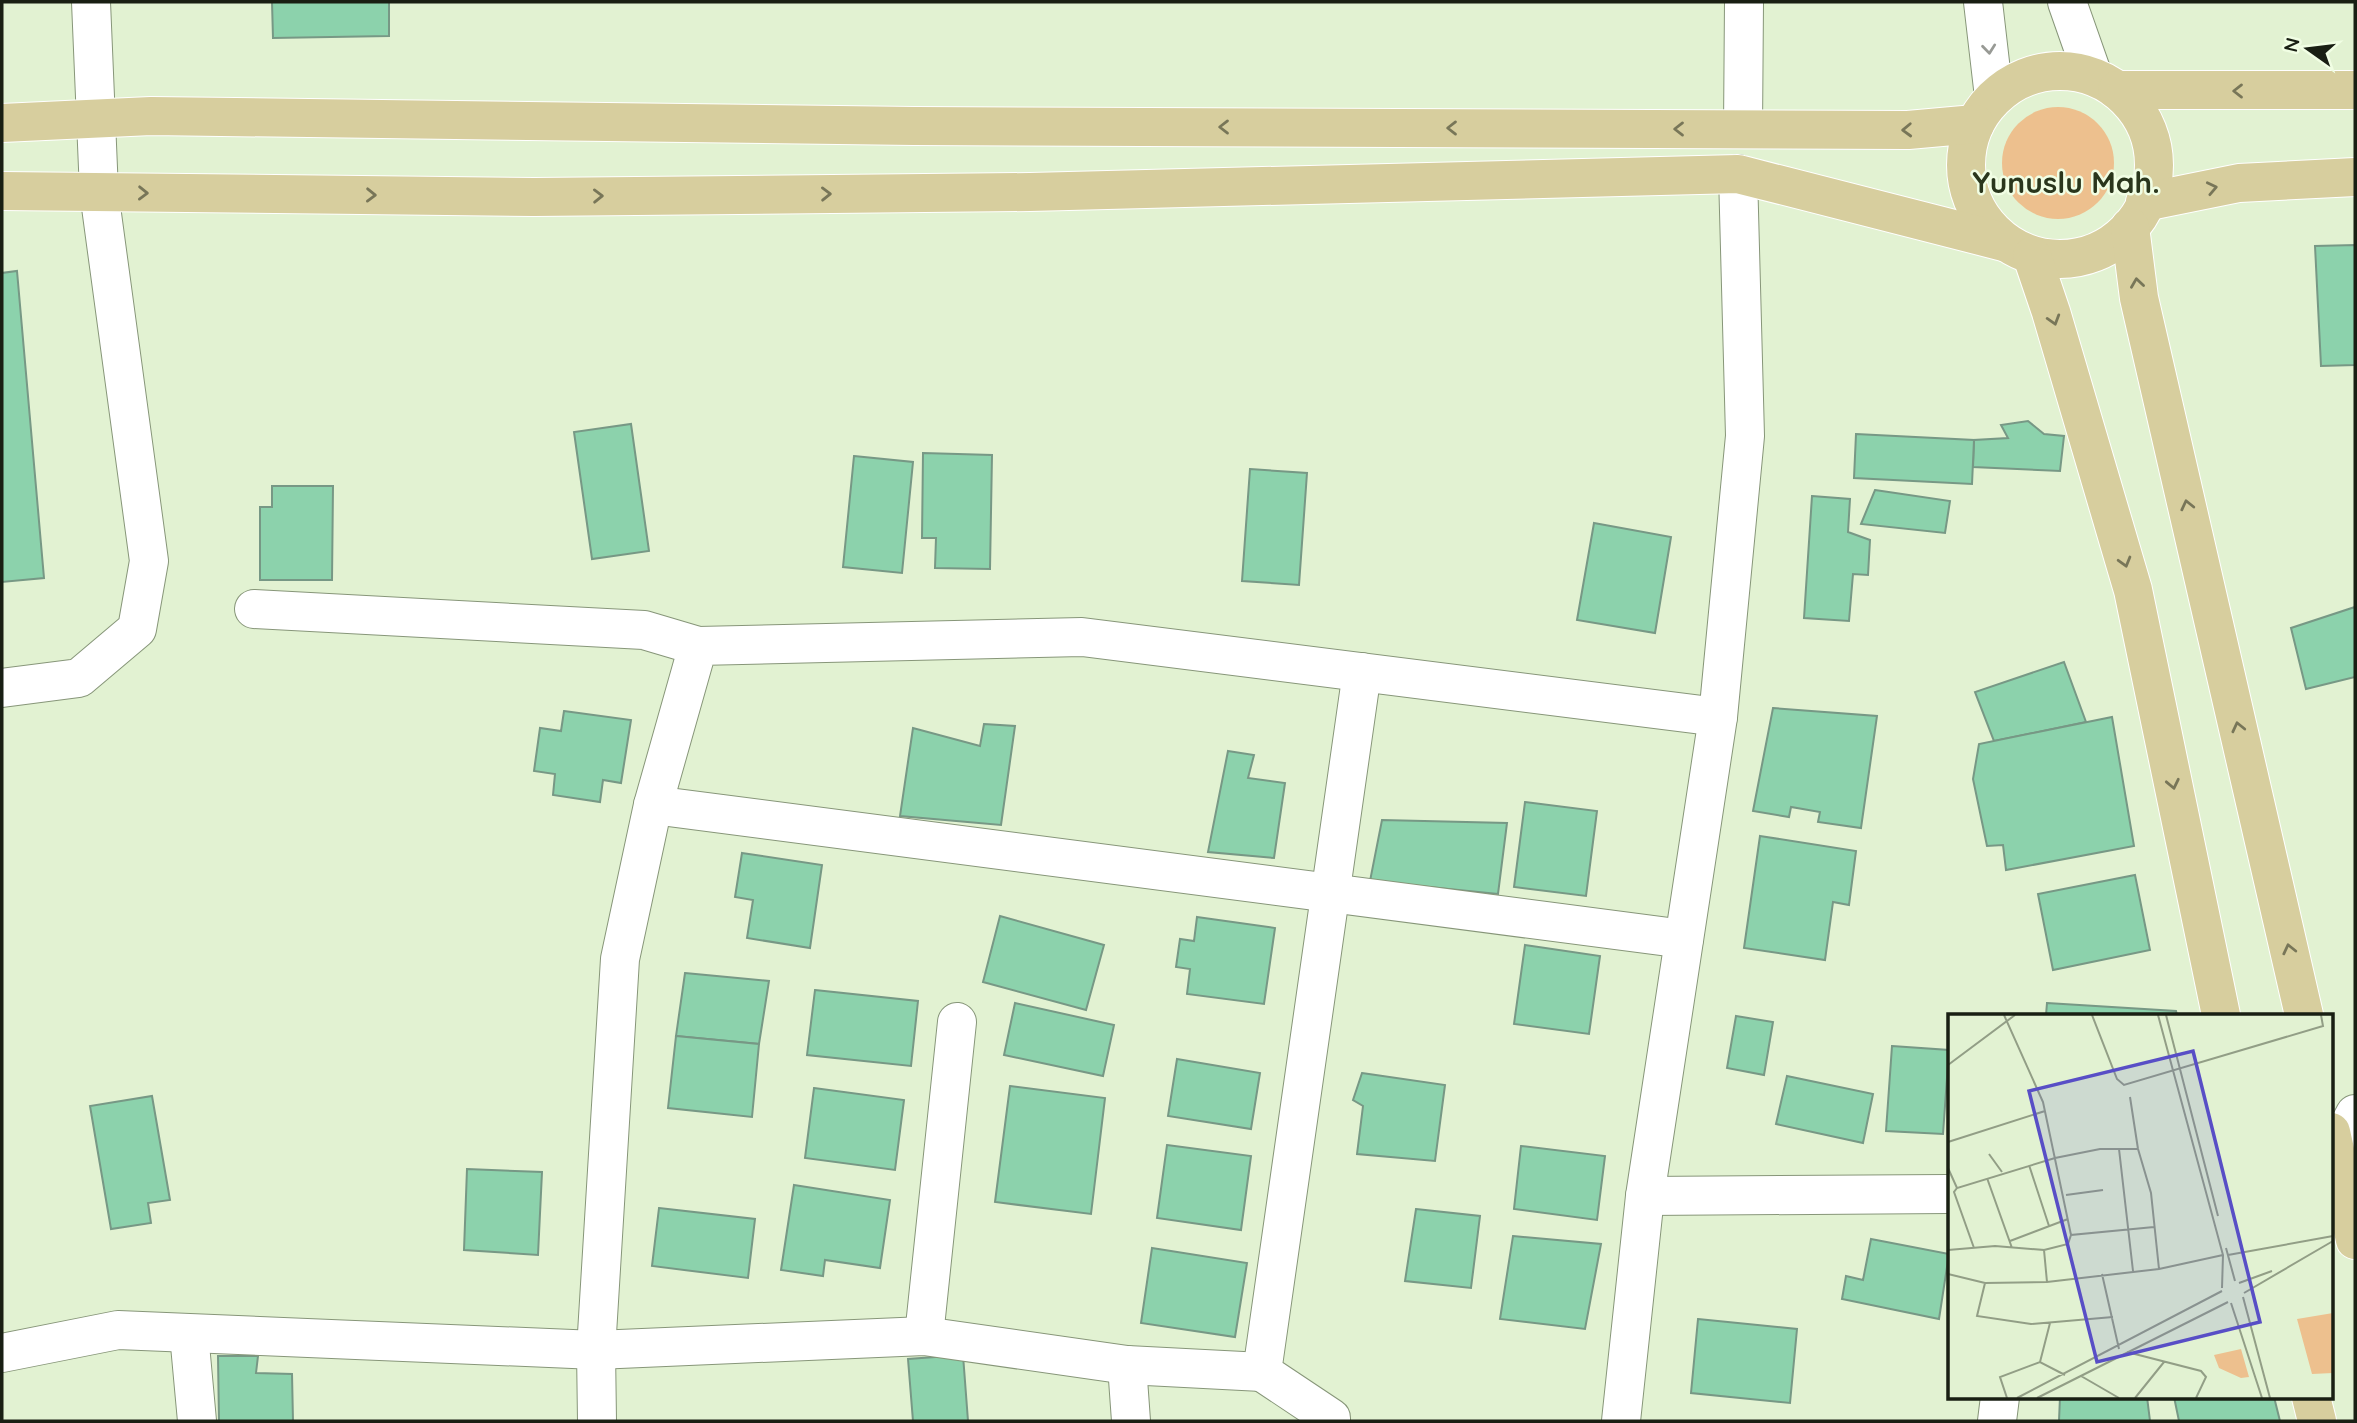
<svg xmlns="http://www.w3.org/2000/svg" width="2357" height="1423" font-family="Quicksand,sans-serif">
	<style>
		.green { fill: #edc08e }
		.building { fill: #8cd2ac; stroke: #779885; stroke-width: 2 }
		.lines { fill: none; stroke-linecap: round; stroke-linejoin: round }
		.minor-casing { stroke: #879679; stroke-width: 40 }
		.major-casing { stroke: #fff; stroke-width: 40 }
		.minor { stroke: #fff; stroke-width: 38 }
		.major { stroke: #d7ce9e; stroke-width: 38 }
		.oneway { stroke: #989a95 }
		.oneway2 { stroke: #787658 }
		.labels { text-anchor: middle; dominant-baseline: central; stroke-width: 5; stroke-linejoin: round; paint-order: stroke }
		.district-label { font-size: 30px; font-weight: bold; fill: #2a361c; stroke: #f1fee4 }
		.inset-road { fill: none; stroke: #929e86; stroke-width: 2 }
		.view { fill: #584ec6; fill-opacity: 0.15; stroke: #584ec6; stroke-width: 3.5 }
		.inset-edge { fill: none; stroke: #191f13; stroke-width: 3.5 }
	</style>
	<rect width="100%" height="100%" fill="#e2f2d2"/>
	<circle class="green" cx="2058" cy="163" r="56"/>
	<g class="building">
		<polygon points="272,2 389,2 389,36 273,38"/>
		<polygon points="2355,245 2355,365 2321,366 2315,246"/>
		<polygon points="17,271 44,578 2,582 2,273"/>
		<polygon points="2028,421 2044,434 2064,436 2060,471 1973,467 1974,440 2008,438 2001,425"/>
		<polygon points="631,424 649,551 592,559 574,432"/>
		<polygon points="1856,434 1974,440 1972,484 1854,478"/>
		<polygon points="923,453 992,455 990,569 935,568 936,538 922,538"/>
		<polygon points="854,456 913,462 902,573 843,567"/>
		<polygon points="1250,469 1307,473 1299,585 1242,581"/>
		<polygon points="272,486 333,486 332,580 260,580 260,507 272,507"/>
		<polygon points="1875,490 1950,501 1945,533 1861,524"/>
		<polygon points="1812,496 1850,499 1848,532 1870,540 1868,575 1853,574 1849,621 1804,618"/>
		<polygon points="1594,523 1671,537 1655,633 1577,620"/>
		<polygon points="2355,607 2355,677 2306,689 2291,628"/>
		<polygon points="2064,662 2086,722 1994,741 1975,692"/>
		<polygon points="1773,708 1877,716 1861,828 1818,822 1820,812 1791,807 1789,817 1753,811"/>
		<polygon points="564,711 631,720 621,783 603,780 600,802 553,795 555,774 534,771 540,728 561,731"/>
		<polygon points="2112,717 2134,846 2006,870 2003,845 1987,846 1973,779 1979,744"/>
		<polygon points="984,724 1015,726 1001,825 900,816 913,728 980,746"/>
		<polygon points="1228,751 1254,755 1248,778 1285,783 1274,858 1208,852"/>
		<polygon points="1525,802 1597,811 1586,896 1514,887"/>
		<polygon points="1382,820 1507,823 1498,894 1370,881"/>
		<polygon points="1760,836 1856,851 1849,905 1833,902 1825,960 1744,948"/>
		<polygon points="742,853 822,865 810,948 747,938 753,900 735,897"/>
		<polygon points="2135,875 2150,950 2053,970 2038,894"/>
		<polygon points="1000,916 1104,945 1086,1010 983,982"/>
		<polygon points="1197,917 1275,928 1264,1004 1187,994 1190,969 1176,967 1180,939 1194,941"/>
		<polygon points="1525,945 1600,956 1589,1034 1514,1024"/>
		<polygon points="685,973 769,981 759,1044 676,1036"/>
		<polygon points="815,990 918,1001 911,1066 807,1055"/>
		<polygon points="1015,1003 1114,1025 1103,1076 1004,1055"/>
		<polygon points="2047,1003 2176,1011 2177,1015 2046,1015"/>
		<polygon points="1736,1016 1773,1022 1764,1075 1727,1068"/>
		<polygon points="676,1036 759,1044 752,1117 668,1108"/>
		<polygon points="1892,1046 1949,1050 1943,1134 1886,1131"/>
		<polygon points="1177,1059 1260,1073 1251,1129 1168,1116"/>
		<polygon points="1362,1073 1445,1085 1435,1161 1357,1154 1363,1106 1353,1100"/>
		<polygon points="1787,1076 1873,1094 1863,1143 1776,1124"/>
		<polygon points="1010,1086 1105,1098 1091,1214 995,1202"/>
		<polygon points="814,1088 904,1100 895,1170 805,1158"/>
		<polygon points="152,1096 170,1200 148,1203 151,1223 111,1229 90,1106"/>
		<polygon points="1167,1145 1251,1156 1241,1230 1157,1218"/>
		<polygon points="1521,1146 1605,1156 1597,1220 1514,1209"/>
		<polygon points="467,1169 542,1172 538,1255 464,1250"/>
		<polygon points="794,1185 890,1200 880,1268 825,1260 823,1276 781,1270"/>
		<polygon points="659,1208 755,1219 748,1278 652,1266"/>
		<polygon points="1416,1209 1480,1216 1471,1288 1405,1281"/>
		<polygon points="1513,1236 1601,1244 1585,1329 1500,1319"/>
		<polygon points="1871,1239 1949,1254 1939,1319 1842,1299 1846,1276 1863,1280"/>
		<polygon points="1152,1248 1247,1263 1235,1337 1141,1323"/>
		<polygon points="1698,1319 1797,1329 1790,1403 1691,1393"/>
		<polygon points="963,1355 968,1421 913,1421 908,1359"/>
		<polygon points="218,1356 258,1356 256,1373 292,1374 293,1421 219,1421"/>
		<polygon points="2060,1397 2147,1397 2150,1421 2059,1421"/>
		<polygon points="2174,1397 2274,1397 2280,1421 2179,1421"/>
	</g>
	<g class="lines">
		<g class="minor-casing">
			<g id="minor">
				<polyline points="1983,2 1994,97"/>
				<polyline points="2067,2 2093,76"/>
				<polyline points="1743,129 1744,2"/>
				<polyline points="254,609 644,630 698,646"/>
				<polyline points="2,688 79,678 137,629 149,561 99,192 91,2"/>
				<polyline points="653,805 1684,939"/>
				<polyline points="2335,1151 2355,1114"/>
				<polyline points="1645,1196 1949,1194"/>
				<polyline points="189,1334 197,1421"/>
				<polyline points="924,1336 957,1022"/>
				<polyline points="2,1353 118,1330 596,1350 924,1336 1127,1365 1262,1372"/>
				<polyline points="1127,1365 1131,1421"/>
				<polyline points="597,1421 596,1350 620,959 653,805 698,646 1082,637 1718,717"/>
				<polyline points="1331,1421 1331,1418 1262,1372 1362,672"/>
				<polyline points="1621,1421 1645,1196 1718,717 1745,436 1738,174"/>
				<polyline points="1997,1421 2000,1397"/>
			</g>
		</g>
		<g class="major-casing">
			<g id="major">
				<circle cx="2060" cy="165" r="94"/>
				<polyline points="2117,90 2355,90"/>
				<polyline points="2,123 151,116 914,126 1908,130 1975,124"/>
				<polyline points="2,191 534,197 1030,192 1738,174 2004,242"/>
				<polyline points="2145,202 2239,183 2355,177"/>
				<polyline points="2130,227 2139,298 2304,1015"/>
				<polyline points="2032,256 2051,312 2133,590 2221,1015"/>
				<polyline points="2331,1132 2355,1240"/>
				<polyline points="2311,1397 2317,1421"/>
			</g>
		</g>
		<use href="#minor" class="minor"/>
		<use href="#major" class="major"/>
	</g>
	<defs><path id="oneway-chevron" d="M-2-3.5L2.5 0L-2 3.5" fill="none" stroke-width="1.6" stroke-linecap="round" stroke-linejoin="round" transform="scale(1.75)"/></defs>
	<use class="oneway" href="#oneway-chevron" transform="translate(1989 49) rotate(84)"/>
	<g class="oneway2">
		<use href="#oneway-chevron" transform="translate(2238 91) rotate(-180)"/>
		<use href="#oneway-chevron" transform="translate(1224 127) rotate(-180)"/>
		<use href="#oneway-chevron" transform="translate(1452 128) rotate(-180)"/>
		<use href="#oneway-chevron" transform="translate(1679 129) rotate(-180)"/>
		<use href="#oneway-chevron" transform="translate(1907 130) rotate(178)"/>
		<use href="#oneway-chevron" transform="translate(2212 188) rotate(-12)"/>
		<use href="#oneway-chevron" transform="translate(143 193) rotate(1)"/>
		<use href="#oneway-chevron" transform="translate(826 194) rotate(-1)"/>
		<use href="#oneway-chevron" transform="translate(371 195) rotate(1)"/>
		<use href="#oneway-chevron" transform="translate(598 196) rotate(-1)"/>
		<use href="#oneway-chevron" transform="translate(2137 283) rotate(-98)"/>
		<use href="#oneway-chevron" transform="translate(2054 320) rotate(73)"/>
		<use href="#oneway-chevron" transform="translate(2187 505) rotate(-103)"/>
		<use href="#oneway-chevron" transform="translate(2125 562) rotate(74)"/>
		<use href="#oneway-chevron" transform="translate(2238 727) rotate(-103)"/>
		<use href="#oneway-chevron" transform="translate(2173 784) rotate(78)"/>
		<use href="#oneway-chevron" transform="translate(2289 949) rotate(-103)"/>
	</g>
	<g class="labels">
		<g class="district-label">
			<text x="2066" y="182">Yunuslu Mah.</text>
		</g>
	</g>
	<g transform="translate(1948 1014)">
		<rect width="385" height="385" fill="#e2f2d2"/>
		<path d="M385,299V359L364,360L349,305ZM293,335L301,363L293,364L271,354L266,341Z" fill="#edc08e"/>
		<path class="inset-road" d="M56,1L95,88L123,221M144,1L169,65L176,71L375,12L373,1M210,1L275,241L274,274M218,1L270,202M0,51L67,1M182,83L190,135M0,128L97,97M171,135L185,257M41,140L54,158M81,151L101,212M0,154L9,174M39,164L64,234M118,181L155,176M62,227L120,205M26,234L6,178L9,174L107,144L152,135H190L203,179L211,255M278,234L287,267M0,236L47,232L96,236L99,268M96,236L120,230L123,221L206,213M280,241L385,222M0,260L37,269L99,268L211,255L275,241M154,260L171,335M37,269L29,302L83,310L165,303M291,269L324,257M296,279L385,227M295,283L322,384M283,289L314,384M179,338L253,357L258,363L248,384M92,348L102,309M133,362L171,384M59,384L52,363L92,348L117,361M69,384L274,277M89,384L280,288M187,384L216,348"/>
		<path class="view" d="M245,37L312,308L149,348L81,77Z"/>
		<rect width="385" height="385" class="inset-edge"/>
	</g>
	<rect width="2357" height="1423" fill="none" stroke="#191f13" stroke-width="7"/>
	<g transform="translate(2308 49) rotate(284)" stroke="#f1fee4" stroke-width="5" paint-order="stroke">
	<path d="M0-5L12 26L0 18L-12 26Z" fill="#191f13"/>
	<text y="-10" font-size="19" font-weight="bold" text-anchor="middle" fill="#191f13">N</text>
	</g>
</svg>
